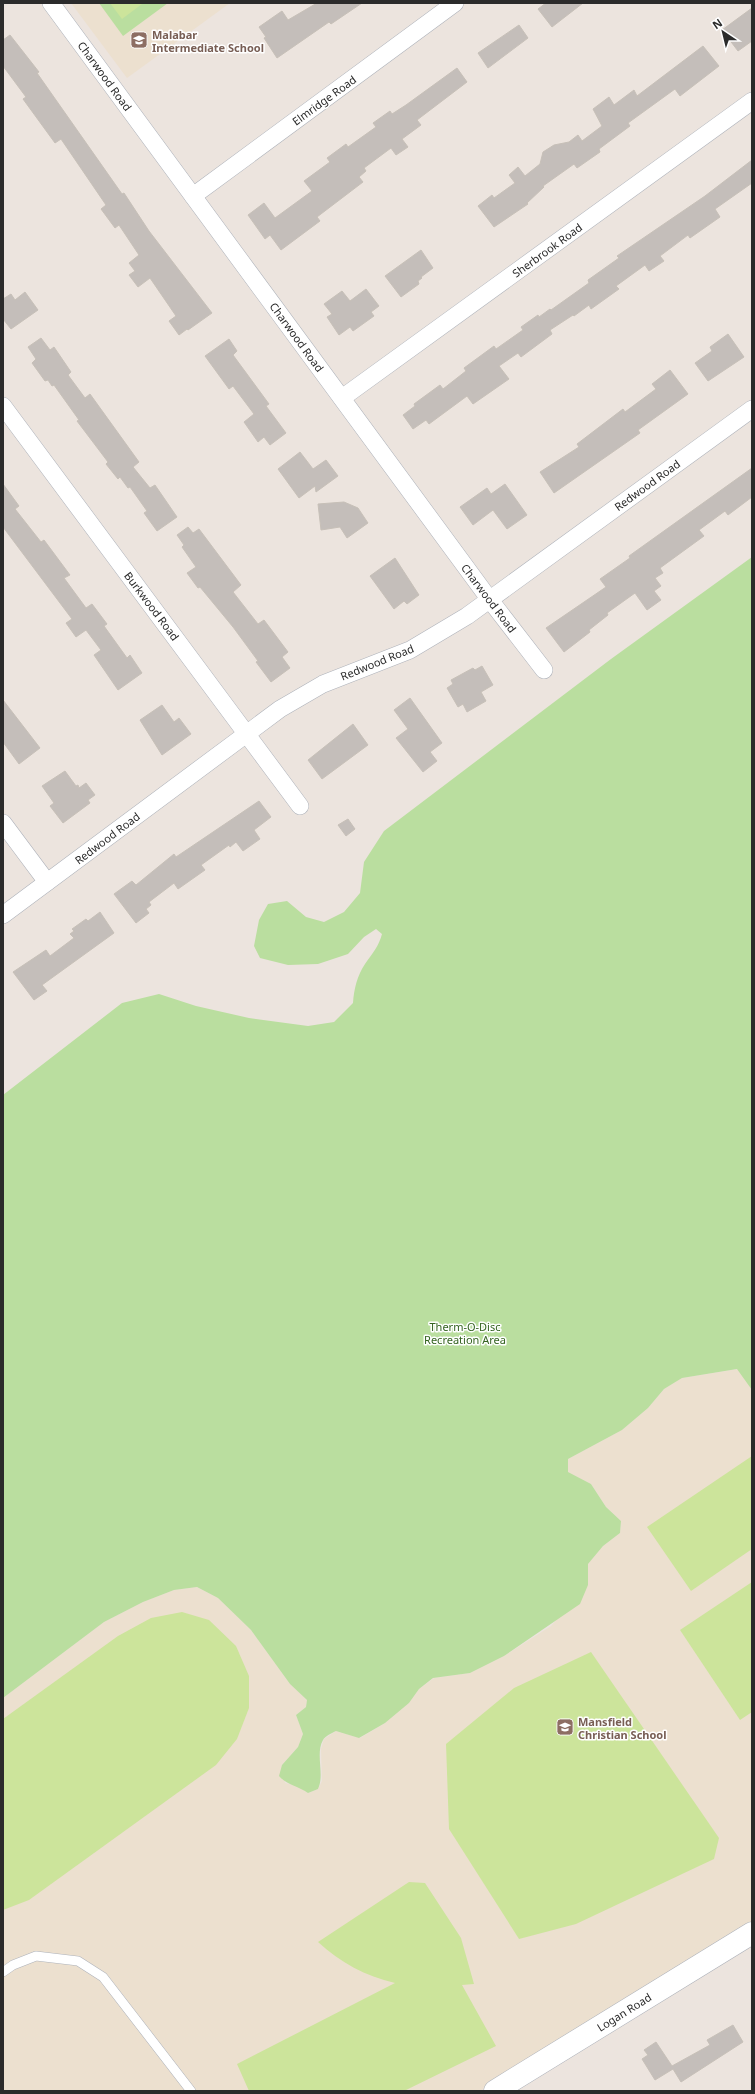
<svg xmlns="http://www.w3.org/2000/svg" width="755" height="2094" font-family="'Noto Sans',sans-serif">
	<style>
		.education { fill: #ece0cf }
		.green { fill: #bade9f }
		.pitch { fill: #cce49b }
		.building { fill: #c4beba; stroke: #c7c0b8 }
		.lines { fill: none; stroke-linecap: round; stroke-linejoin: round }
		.service-casing { stroke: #aeb2ba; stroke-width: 10 }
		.minor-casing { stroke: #aeb2ba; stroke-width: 18 }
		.tertiary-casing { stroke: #aeb2ba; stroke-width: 23 }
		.service { stroke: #fff; stroke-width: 9 }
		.minor { stroke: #fff; stroke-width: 17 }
		.tertiary { stroke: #fff; stroke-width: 22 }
		.labels { text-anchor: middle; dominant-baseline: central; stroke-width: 3; stroke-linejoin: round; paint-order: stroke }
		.education-label { font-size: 11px; font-weight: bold; fill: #785e54; stroke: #fff; text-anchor: start }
		.street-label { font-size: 11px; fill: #2b2b2b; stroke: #fff }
		.park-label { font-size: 11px; fill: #346320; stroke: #fff }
	</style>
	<rect width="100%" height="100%" fill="#ece4de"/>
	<g class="education">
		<polygon points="71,3 230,3 127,78"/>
		<polygon points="738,1369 752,1390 752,1923 480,2091 3,2091 3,1698 104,1622 143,1602 174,1590 197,1587 218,1598 251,1630 290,1684 307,1700 306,1707 296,1715 303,1734 298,1747 282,1765 285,1783 298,1786 308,1793 318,1789 322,1781 321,1749 324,1739 336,1731 360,1738 385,1723 409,1703 419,1689 434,1678 470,1673 504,1656 551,1626 588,1585 588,1564 603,1546 620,1533 621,1521 606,1507 591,1484 567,1472 568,1459 622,1430 648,1408 664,1389 682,1378"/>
	</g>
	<g class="green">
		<polygon points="99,3 168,3 123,36"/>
		<path d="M752,557V1390L737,1369L682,1378L664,1389L648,1408L622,1430L568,1459V1472L591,1484L606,1507L621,1521L620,1533L603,1546L588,1564V1585L580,1604L504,1656L470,1673L433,1678L419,1689L409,1703L385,1723L359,1738L336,1731C332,1733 325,1736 323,1740C315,1754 325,1774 318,1789L308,1793C298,1786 287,1785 279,1776L282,1765L298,1747L303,1734L296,1715L306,1707L307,1700L290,1684L251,1630L218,1598L197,1587L174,1590L143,1602L104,1622L3,1698V1095L122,1003L159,994L196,1006L249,1018L308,1026L334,1022L353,1003C354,989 357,976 365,964C372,954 379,946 382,934L376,929L364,937L348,954L318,964L288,965L260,958L254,946L259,920L268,904L287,901L306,917L324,922L344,912L360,893L364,862L384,831L611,659Z"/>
	</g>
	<g class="pitch">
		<polygon points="110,3 142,3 142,4 122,19"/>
		<polygon points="752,1456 752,1549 691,1591 647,1527"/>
		<polygon points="752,1582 752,1712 740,1720 680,1630"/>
		<polygon points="182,1612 209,1620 236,1646 249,1676 249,1708 237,1739 216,1765 29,1900 3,1910 3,1719 118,1636 151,1618"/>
		<polygon points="591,1652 719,1838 714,1859 576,1924 519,1939 449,1829 446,1744 514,1688"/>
		<path d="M409,1882L425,1883L461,1938L474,1984L462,1985L496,2046L404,2091H249L237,2064L395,1983C365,1976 341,1963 318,1942Z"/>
	</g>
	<g class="building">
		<polygon points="317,3 362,3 331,24 329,22 277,58 264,38 266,37 259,27 282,11 288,20"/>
		<polygon points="546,3 583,3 552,27 538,9"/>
		<polygon points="752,8 752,41 738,51 722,30"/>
		<polygon points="519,25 528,38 488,68 478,53"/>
		<polygon points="10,35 39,72 37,73 122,194 124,193 149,231 212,313 188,330 187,329 179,335 169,321 176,316 150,278 138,287 129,275 135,271 129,263 139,255 119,225 115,228 101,209 106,205 61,139 55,143 23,99 26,97 3,66 3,40"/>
		<polygon points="703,46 719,66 680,96 675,89 628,123 630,126 599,149 600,152 577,168 574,164 543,186 544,187 527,203 528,204 494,227 478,206 492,195 494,198 515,183 509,175 518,167 525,176 540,164 543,152 554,145 569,142 578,135 582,141 602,126 593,109 609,97 614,105 634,90 637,96"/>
		<polygon points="457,68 467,82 417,120 421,125 402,139 408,147 396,155 391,148 364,168 366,171 359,177 363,182 317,217 320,221 281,250 270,235 265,239 248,215 264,203 275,218 312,191 304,181 330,162 327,158 346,144 348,147 376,127 373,123 390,111 392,114 406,105"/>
		<polygon points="752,160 752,183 715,209 720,217 690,238 688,235 660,256 664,261 649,271 645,265 616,286 619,289 591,309 589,305 574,316 573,315 550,330 552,334 521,357 518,353 499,366 509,379 473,404 467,396 429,424 426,420 413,429 403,415 415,406 414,404 440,385 443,389 466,371 464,368 494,346 496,349 523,330 521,327 538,315 539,317 550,309 551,310 589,283 588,280 619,258 617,256 705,196"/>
		<polygon points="421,250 433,268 421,277 422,278 418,281 419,284 401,297 385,276"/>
		<polygon points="366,289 379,306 371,312 374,316 353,331 350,327 339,335 327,317 332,314 324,304 342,291 350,301"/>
		<polygon points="25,292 38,310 11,329 3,319 3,299 11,294 15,300"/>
		<polygon points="728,334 744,357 708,381 695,363 712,351 710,347"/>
		<polygon points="41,338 50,350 54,347 71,372 68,375 85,398 90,394 139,462 133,467 150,488 155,485 177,517 157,531 144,513 147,511 130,487 128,488 120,477 118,479 106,464 108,462 77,421 79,420 54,385 52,386 48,380 45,381 32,363 36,359 28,347"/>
		<polygon points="229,339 237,351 233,355 269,404 266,406 286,433 270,445 264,437 258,442 244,422 254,414 233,386 229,389 205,356"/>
		<polygon points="670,370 688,394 638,430 640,433 554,493 540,472 579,447 577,444 623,409 625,412 656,389 652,384"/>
		<polygon points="300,452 313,469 326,460 338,476 316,492 315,486 299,498 278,469"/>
		<polygon points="752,468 752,497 728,515 725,511 699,530 704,536 660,568 663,573 655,578 661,586 654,591 661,600 647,610 635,593 607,613 608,615 589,630 590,632 564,652 546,628 606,587 600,579 630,558 629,556"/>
		<polygon points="3,484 19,506 15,509 41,542 44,540 70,575 64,578 86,608 92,604 107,624 104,626 127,658 130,655 142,673 118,690 94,655 101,650 86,630 76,637 66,623 72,619 3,527"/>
		<polygon points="505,484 527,515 507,529 493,510 473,525 460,507 487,488 491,494"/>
		<polygon points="344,502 358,508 368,523 347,538 340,527 321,530 318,504"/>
		<polygon points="188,527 193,533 199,529 241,585 233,592 258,624 264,620 288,652 282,657 290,668 271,682 256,662 258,661 233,627 200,587 198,588 187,573 196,567 182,547 184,545 177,535"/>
		<polygon points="395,558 419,595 407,604 404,601 394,609 370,576"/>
		<polygon points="482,666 493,685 481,692 486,701 467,712 463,704 458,707 447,688 453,684 451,680 473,668 475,670"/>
		<polygon points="410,698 442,743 430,752 437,761 423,772 396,738 408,729 394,710"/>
		<polygon points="3,700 40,748 19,764 3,742"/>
		<polygon points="162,705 174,722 179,718 191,734 162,755 140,720"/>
		<polygon points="353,724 368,745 322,779 308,760"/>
		<polygon points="65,771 76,786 78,785 79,788 86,783 95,795 88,800 90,803 63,823 50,806 54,803 42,786"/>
		<polygon points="259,801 271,817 254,830 260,839 243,851 236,842 230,847 229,845 201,865 205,870 178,889 174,883 149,902 151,905 146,909 149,913 136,923 114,894 132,881 136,885 174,854 176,857"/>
		<polygon points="348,819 355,829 346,836 338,825"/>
		<polygon points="100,912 114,933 42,985 47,991 34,1000 13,972 46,950 50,956 74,938 70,934 74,931 72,929 86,919 88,921"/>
		<polygon points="733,2025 743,2042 681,2082 673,2069 655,2080 642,2059 648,2055 644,2050 656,2042 672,2066 710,2045 707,2040"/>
	</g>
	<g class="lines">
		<g class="service-casing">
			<polyline id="service" points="3,1972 13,1965 36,1956 78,1961 103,1977 191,2091"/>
		</g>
		<g class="minor-casing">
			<g id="minor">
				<polyline points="51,3 490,600 544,670"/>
				<polyline points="193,196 455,3"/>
				<polyline points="342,398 752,101"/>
				<polyline points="3,406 300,806"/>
				<polyline points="3,823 47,882"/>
				<polyline points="3,915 280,709 323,684 410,650 467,616 752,409"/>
			</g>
		</g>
		<g class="tertiary-casing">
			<polyline id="tertiary" points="495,2091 752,1933"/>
		</g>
		<use href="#service" class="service"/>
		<use href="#minor" class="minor"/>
		<use href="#tertiary" class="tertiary"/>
	</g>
	<defs>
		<g id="school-square" transform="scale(0.9)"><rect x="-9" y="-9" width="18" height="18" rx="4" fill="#8d6e63" stroke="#fff"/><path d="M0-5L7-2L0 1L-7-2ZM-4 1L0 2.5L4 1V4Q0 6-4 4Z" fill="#fff"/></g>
	</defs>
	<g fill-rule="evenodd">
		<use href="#school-square" x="139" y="40"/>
		<use href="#school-square" x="565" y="1727"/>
	</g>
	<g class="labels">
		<g class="education-label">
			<text x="152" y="34">Malabar<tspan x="152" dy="13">Intermediate School</tspan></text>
			<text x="578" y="1721">Mansfield<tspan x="578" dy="13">Christian School</tspan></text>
		</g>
		<g class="street-label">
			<text transform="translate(105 76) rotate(54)">Charwood Road</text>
			<text transform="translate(324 100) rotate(-36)">Elmridge Road</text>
			<text transform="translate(547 250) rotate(-36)">Sherbrook Road</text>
			<text transform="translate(297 337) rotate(54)">Charwood Road</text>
			<text transform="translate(647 485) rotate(-36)">Redwood Road</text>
			<text transform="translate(489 598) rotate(53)">Charwood Road</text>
			<text transform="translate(152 606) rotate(53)">Burkwood Road</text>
			<text transform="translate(377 662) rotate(-22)">Redwood Road</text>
			<text transform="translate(107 838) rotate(-37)">Redwood Road</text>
			<text transform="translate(624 2012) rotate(-32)">Logan Road</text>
		</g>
		<g class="park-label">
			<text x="465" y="1326">Therm-O-Disc<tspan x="465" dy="13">Recreation Area</tspan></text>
		</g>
	</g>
	<rect width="755" height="2094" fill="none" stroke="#2b2b2b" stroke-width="8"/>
	<g transform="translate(723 32) rotate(325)" stroke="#ffffff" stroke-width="3" paint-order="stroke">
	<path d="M0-3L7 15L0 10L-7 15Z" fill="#2b2b2b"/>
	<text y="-6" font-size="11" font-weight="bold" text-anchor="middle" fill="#2b2b2b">N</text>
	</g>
</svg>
